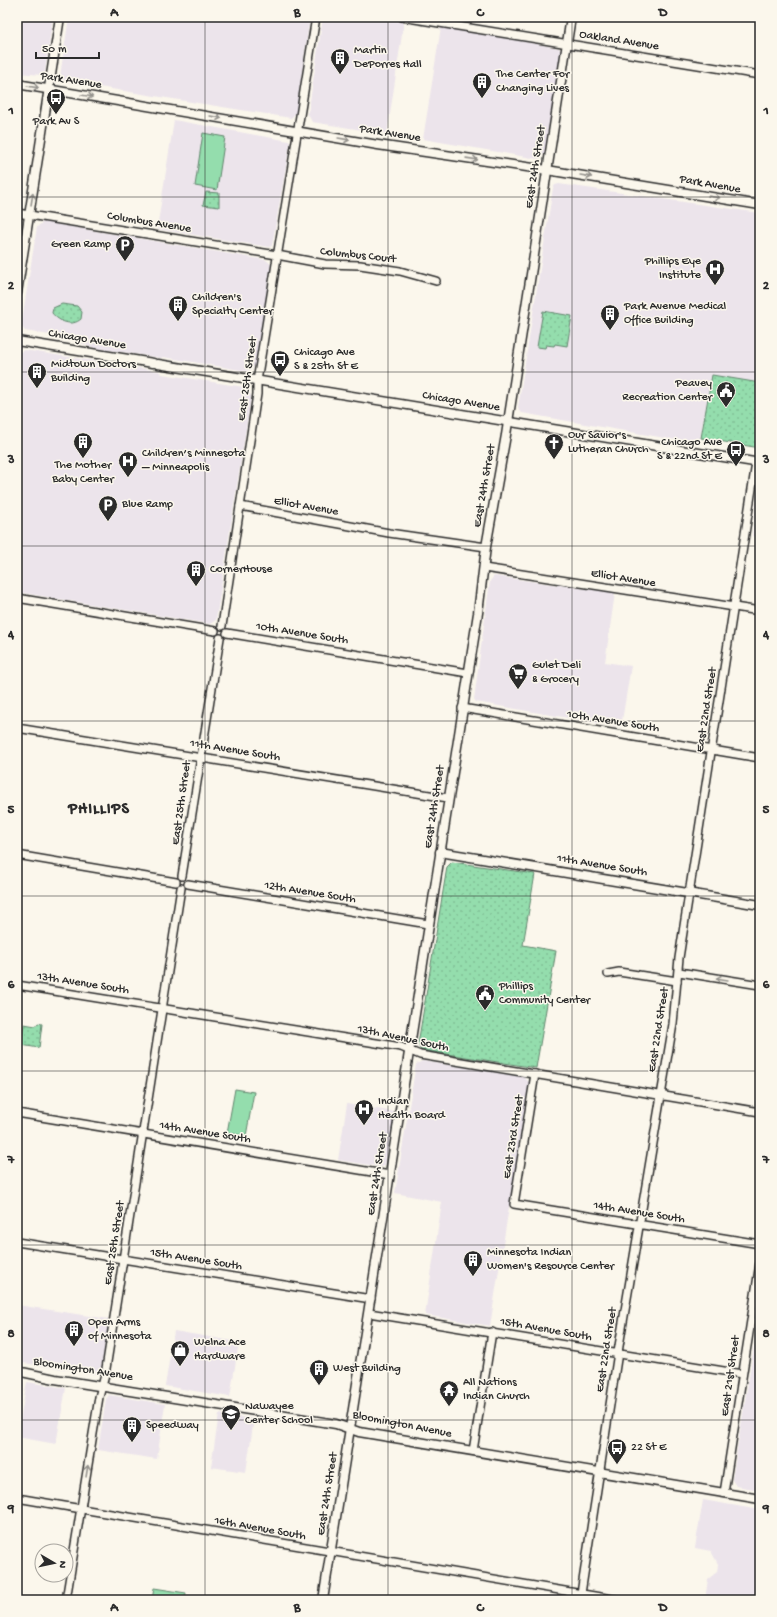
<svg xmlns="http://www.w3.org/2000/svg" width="777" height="1617" font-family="'Gochi Hand',sans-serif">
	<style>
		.built { fill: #ece4eb }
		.grass { fill: url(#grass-dots); stroke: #60846c }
		.garden { fill: #94ddad; stroke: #60846c }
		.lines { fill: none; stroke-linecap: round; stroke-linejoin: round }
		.minor-casing { stroke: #2b2b2b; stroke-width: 10 }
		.tertiary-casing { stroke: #2b2b2b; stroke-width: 11 }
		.minor { stroke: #fbf7ec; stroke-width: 7 }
		.tertiary { stroke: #fbf7ec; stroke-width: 8 }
		.oneway { stroke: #93918c }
		.grid { fill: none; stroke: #2b2b2b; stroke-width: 1; stroke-opacity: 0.55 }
		.labels { text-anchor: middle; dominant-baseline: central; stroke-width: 3; stroke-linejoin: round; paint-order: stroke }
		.street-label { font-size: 12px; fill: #2b2b2b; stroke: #fbf7ec }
		.poi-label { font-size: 12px; fill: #2b2b2b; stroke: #fbf7ec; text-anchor: start }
		.district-label { font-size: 16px; font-weight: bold; letter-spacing: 1px; fill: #2b2b2b; stroke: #fbf7ec }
		.neatline { fill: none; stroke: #2b2b2b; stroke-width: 1.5 }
		.grid-label { font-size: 13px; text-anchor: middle; font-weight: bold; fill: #2b2b2b }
	</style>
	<defs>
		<pattern id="grass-dots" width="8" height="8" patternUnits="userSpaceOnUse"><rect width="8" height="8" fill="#94ddad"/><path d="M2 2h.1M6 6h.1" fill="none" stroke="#80be95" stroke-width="1.8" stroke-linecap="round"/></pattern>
	</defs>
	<rect width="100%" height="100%" fill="#fbf7ec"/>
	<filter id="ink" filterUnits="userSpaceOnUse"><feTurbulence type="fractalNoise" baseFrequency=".025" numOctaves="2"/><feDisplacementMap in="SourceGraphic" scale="8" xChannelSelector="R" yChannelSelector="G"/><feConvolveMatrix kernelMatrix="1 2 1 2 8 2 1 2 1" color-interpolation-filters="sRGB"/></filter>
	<g filter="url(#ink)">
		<g class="built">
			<polygon points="17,17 53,17 45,72 43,75 17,73"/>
			<polygon points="69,17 310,17 296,113 291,118 62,81 60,76"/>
			<polygon points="323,17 375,17 404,21 387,134 312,122 308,114"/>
			<polygon points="441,27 559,48 562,54 545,152 541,157 538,159 423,139"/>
			<polygon points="174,120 289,141 290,144 272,246 269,247 157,229"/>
			<polygon points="559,184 760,213 760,383 712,375 699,444 522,413 519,411 518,407 553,188 555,185"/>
			<polygon points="43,222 266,260 271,264 255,365 252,369 246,371 163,357 161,358 95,348 62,337 25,331 21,326 37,227"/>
			<polygon points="24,350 159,371 162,374 244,387 249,390 251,397 216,620 210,624 17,592 17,356 20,352"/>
			<polygon points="760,476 760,537 752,536"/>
			<polygon points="494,576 615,593 605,662 631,666 621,727 476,702 474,699 490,581"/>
			<polygon points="423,1061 524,1077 529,1082 490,1326 425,1315 442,1202 395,1193 416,1064"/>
			<polygon points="347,1104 395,1112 385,1165 382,1167 338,1160"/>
			<polygon points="17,1305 109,1319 100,1374 96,1374 17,1362"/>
			<polygon points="760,1310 760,1490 736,1486 732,1480"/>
			<polygon points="174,1331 239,1342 230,1397 165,1386"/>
			<polygon points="27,1382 66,1388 56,1444 17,1437"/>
			<polygon points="109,1395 165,1404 157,1459 98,1450 106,1399"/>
			<polygon points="219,1414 254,1419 246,1472 211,1467"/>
			<polygon points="703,1500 760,1510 760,1600 705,1600 708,1579 717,1572 718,1564 711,1551 695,1548"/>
		</g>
		<g class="grass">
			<polygon points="206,192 219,193 219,207 203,205"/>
			<path d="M62,304L77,306L82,312L81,319C72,327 59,322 52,313L53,308Z"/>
			<polygon points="543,311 572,316 567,346 555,344 554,346 546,345 545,348 537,347"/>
			<polygon points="712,375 760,383 760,448 701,438"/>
			<polygon points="452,862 535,874 523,945 556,951 536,1068 421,1050 418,1044 447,867"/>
			<polygon points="38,1023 42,1024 39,1048 21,1045 24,1024 36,1026"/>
		</g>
		<g class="garden">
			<polygon points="203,133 225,137 217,190 195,186"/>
			<polygon points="235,1089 254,1092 246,1136 227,1133"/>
			<polygon points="154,1588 186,1593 185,1600 152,1600"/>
		</g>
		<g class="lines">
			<g class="minor-casing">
				<g id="minor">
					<polyline points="402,17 760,75"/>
					<polyline points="17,213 277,255 325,264 360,265 400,271 436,281"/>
					<polyline points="240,506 389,533 486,547"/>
					<polyline points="484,568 760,611"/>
					<polyline points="17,598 215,631"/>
					<polyline points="222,626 257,394 257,381 316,17"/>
					<polyline points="227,633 468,673"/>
					<polyline points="462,708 760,758"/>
					<polyline points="17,728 448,798"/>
					<polyline points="17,855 176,882"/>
					<polyline points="182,876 220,638"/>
					<polyline points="188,884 428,924"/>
					<polyline points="679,972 760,985"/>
					<polyline points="608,974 619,972 677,981"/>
					<polyline points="17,985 401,1047 420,1055 760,1112"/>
					<polyline points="535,1074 514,1204 760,1244"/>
					<polyline points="17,1113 390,1175"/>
					<polyline points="17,1242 371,1299"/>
					<polyline points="369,1313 742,1374"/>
					<polyline points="473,1451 492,1332"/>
					<polyline points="724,1493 760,1263"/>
					<polyline points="17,1498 618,1600"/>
					<polyline points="66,1600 99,1397 105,1375 181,888"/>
					<polyline points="580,1600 619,1346 673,1024 679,958 756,463"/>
				</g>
			</g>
			<g class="tertiary-casing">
				<g id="tertiary">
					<polyline points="17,84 378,145 547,170 760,205"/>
					<polyline points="17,293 60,17"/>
					<polyline points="17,341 153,363"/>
					<polyline points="158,364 760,463"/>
					<polyline points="440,852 760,905"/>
					<polyline points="17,1371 55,1379 336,1424 359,1432 760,1499"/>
					<polyline points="323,1600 478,613 486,547 506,435 571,17"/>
				</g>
			</g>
			<use href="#minor" class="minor"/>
			<use href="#tertiary" class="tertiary"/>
		</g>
		<defs><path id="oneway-shaft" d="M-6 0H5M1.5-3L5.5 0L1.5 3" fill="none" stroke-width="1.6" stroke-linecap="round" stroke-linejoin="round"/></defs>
		<g class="oneway">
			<use href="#oneway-shaft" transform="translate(33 87) rotate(10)"/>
			<use href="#oneway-shaft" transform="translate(87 96) rotate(9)"/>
			<use href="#oneway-shaft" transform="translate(216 117) rotate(10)"/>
			<use href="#oneway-shaft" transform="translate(344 139) rotate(10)"/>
			<use href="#oneway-shaft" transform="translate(472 159) rotate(8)"/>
			<use href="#oneway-shaft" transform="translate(586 176) rotate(10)"/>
			<use href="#oneway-shaft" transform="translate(714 197) rotate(9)"/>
			<use href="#oneway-shaft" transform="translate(32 199) rotate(-81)"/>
			<use href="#oneway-shaft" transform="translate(722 979) rotate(-171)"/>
			<use href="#oneway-shaft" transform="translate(87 1471) rotate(-81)"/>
		</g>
	</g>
	<path class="grid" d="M205,17V1600M388,17V1600M572,17V1600M17,197H760M17,372H760M17,546H760M17,721H760M17,896H760M17,1071H760M17,1245H760M17,1420H760"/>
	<defs>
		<g id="building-pin" transform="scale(1)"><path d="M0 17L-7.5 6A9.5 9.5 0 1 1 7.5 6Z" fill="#2b2b2b" stroke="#fbf7ec"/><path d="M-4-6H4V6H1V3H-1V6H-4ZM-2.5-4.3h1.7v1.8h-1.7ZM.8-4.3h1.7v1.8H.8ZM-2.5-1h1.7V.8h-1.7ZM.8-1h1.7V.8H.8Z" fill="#fff"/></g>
		<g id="bus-pin" transform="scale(1)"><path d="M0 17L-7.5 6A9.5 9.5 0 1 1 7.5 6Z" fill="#2b2b2b" stroke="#fbf7ec"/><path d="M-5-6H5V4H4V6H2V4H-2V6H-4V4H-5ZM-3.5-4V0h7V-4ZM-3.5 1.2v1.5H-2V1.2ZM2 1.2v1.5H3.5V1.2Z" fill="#fff"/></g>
		<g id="parking-pin" transform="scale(1)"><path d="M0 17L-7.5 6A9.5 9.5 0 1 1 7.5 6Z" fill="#2b2b2b" stroke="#fbf7ec"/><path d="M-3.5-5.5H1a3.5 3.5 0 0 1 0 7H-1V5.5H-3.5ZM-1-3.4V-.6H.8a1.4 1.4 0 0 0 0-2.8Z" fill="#fff"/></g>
		<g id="hospital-pin" transform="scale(1)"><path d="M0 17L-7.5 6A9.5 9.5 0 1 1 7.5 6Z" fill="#2b2b2b" stroke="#fbf7ec"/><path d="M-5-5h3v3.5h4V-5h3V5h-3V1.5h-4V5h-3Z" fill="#fff"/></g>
		<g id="civic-pin" transform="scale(1)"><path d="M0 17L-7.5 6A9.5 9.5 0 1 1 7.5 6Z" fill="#2b2b2b" stroke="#fbf7ec"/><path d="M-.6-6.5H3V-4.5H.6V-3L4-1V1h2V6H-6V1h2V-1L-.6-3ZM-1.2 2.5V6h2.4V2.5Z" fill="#fff"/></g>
		<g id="church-pin" transform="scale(1)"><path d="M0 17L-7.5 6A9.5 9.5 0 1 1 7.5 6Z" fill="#2b2b2b" stroke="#fbf7ec"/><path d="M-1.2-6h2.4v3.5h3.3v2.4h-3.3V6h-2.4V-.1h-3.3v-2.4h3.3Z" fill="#fff"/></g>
		<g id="supermarket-pin" transform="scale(1)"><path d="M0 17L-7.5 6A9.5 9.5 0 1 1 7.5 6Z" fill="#2b2b2b" stroke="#fbf7ec"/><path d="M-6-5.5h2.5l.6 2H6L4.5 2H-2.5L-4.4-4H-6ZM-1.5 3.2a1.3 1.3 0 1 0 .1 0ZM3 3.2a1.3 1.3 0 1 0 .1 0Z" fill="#fff"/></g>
		<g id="shop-pin" transform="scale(1)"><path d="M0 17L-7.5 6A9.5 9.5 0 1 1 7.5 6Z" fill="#2b2b2b" stroke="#fbf7ec"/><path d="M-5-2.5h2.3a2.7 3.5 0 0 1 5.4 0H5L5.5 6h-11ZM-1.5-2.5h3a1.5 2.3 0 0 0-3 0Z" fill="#fff"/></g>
		<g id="temple-pin" transform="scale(1)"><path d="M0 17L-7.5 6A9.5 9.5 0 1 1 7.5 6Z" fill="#2b2b2b" stroke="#fbf7ec"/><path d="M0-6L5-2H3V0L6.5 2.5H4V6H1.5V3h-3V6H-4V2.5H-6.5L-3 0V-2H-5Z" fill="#fff"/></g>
		<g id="school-pin" transform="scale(1)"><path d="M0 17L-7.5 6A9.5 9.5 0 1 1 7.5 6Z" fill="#2b2b2b" stroke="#fbf7ec"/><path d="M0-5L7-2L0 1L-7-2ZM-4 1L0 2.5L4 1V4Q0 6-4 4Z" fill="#fff"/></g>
	</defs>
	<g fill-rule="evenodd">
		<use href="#building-pin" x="340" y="58"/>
		<use href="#building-pin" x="482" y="82"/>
		<use href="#bus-pin" x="56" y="98"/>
		<use href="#parking-pin" x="125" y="245"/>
		<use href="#hospital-pin" x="715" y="269"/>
		<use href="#building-pin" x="178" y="305"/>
		<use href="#building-pin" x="610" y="314"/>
		<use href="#bus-pin" x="280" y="360"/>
		<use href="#building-pin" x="37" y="372"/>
		<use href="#civic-pin" x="726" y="391"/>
		<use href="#building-pin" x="83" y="442"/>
		<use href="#church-pin" x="554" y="443"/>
		<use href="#bus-pin" x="736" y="450"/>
		<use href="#hospital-pin" x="128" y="461"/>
		<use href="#parking-pin" x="108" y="505"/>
		<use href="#building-pin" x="196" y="570"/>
		<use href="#supermarket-pin" x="518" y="673"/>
		<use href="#civic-pin" x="485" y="994"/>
		<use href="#hospital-pin" x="364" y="1109"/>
		<use href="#building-pin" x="473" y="1260"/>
		<use href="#building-pin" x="74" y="1330"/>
		<use href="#shop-pin" x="180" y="1350"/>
		<use href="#building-pin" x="319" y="1369"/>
		<use href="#temple-pin" x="449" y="1390"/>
		<use href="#school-pin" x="231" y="1414"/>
		<use href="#building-pin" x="132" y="1426"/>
		<use href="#bus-pin" x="617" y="1448"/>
	</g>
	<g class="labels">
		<g class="street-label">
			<text transform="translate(619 41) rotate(9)">Oakland Avenue</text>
			<text transform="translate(71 81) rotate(9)">Park Avenue</text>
			<text transform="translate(390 134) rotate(9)">Park Avenue</text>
			<text transform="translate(536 167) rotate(-81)">East 24th Street</text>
			<text transform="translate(710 185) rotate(10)">Park Avenue</text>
			<text transform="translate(149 223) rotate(9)">Columbus Avenue</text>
			<text transform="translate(358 256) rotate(6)">Columbus Court</text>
			<text transform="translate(87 340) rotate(9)">Chicago Avenue</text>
			<text transform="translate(248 379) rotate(-82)">East 25th Street</text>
			<text transform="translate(461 402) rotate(9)">Chicago Avenue</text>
			<text transform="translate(485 486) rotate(-80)">East 24th Street</text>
			<text transform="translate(306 507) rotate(10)">Elliot Avenue</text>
			<text transform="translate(623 579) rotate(9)">Elliot Avenue</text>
			<text transform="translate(302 634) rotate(9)">10th Avenue South</text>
			<text transform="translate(707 710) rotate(-81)">East 22nd Street</text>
			<text transform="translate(613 722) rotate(9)">10th Avenue South</text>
			<text transform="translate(235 751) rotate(9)">11th Avenue South</text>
			<text transform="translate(182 803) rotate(-82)">East 25th Street</text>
			<text transform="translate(435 807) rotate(-81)">East 24th Street</text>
			<text transform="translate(602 866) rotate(9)">11th Avenue South</text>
			<text transform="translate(310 893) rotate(9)">12th Avenue South</text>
			<text transform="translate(83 984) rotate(9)">13th Avenue South</text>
			<text transform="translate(659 1030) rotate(-81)">East 22nd Street</text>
			<text transform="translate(403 1039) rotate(12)">13th Avenue South</text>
			<text transform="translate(205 1133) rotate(9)">14th Avenue South</text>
			<text transform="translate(514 1137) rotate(-81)">East 23rd Street</text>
			<text transform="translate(378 1174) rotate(-81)">East 24th Street</text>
			<text transform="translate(639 1213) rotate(9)">14th Avenue South</text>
			<text transform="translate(115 1243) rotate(-81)">East 25th Street</text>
			<text transform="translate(196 1260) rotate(9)">15th Avenue South</text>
			<text transform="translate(546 1330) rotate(10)">15th Avenue South</text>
			<text transform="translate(607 1350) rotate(-81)">East 22nd Street</text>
			<text transform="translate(83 1370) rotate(9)">Bloomington Avenue</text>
			<text transform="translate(731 1376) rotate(-82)">East 21st Street</text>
			<text transform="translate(402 1425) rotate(11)">Bloomington Avenue</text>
			<text transform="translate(328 1494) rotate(-81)">East 24th Street</text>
			<text transform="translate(260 1529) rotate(10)">16th Avenue South</text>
		</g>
		<g class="poi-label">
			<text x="354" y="51">Martin<tspan x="354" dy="14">DePorres Hall</tspan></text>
			<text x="496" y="75">The Center For<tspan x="496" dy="14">Changing Lives</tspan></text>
			<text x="56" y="122" text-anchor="middle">Park Av S</text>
			<text x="111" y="245" text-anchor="end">Green Ramp</text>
			<text x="701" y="262" text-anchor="end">Phillips Eye<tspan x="701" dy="14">Institute</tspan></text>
			<text x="192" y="298">Children's<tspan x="192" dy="14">Specialty Center</tspan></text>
			<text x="624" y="307">Park Avenue Medical<tspan x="624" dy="14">Office Building</tspan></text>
			<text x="294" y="353">Chicago Ave<tspan x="294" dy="14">S &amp; 25th St E</tspan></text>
			<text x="51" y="365">Midtown Doctors<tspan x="51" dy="14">Building</tspan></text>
			<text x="712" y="384" text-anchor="end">Peavey<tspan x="712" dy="14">Recreation Center</tspan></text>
			<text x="568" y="436">Our Savior's<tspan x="568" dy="14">Lutheran Church</tspan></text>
			<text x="722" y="443" text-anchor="end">Chicago Ave<tspan x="722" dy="14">S &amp; 22nd St E</tspan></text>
			<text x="142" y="454">Children’s Minnesota<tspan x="142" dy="14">– Minneapolis</tspan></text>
			<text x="83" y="466" text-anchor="middle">The Mother<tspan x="83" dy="14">Baby Center</tspan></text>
			<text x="122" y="505">Blue Ramp</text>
			<text x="210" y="570">CornerHouse</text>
			<text x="532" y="666">Gulet Deli<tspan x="532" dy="14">&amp; Grocery</tspan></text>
			<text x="499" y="987">Phillips<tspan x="499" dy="14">Community Center</tspan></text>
			<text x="378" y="1102">Indian<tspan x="378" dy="14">Health Board</tspan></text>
			<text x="487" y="1253">Minnesota Indian<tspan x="487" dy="14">Women's Resource Center</tspan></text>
			<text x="88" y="1323">Open Arms<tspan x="88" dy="14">of Minnesota</tspan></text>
			<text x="194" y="1343">Welna Ace<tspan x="194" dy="14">Hardware</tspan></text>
			<text x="333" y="1369">West Building</text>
			<text x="463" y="1383">All Nations<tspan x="463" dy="14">Indian Church</tspan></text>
			<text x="245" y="1407">Nawayee<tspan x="245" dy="14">Center School</tspan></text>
			<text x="146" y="1426">Speedway</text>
			<text x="631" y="1448">22 St E</text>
		</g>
		<g class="district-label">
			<text x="99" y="810">PHILLIPS</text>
		</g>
	</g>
	<rect width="777" height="1617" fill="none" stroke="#fbf7ec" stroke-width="44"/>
	<g transform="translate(54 1563) rotate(99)"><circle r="19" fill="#fbf7ec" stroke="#a8a59f"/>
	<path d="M0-3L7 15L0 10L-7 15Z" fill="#2b2b2b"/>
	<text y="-6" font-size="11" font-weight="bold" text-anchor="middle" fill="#2b2b2b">N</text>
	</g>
	<path d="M36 52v6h63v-6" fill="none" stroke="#2b2b2b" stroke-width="2"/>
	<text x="42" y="52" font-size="12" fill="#2b2b2b" stroke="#fbf7ec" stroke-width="3" paint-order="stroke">50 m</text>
	<rect x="22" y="22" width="733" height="1573" class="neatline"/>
	<g class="grid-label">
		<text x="114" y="16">A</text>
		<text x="297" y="16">B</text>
		<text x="480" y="16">C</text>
		<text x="663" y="16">D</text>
		<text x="11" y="114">1</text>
		<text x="766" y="114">1</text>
		<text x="11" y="289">2</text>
		<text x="766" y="289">2</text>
		<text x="11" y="463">3</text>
		<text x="766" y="463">3</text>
		<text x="11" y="638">4</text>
		<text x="766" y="638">4</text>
		<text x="11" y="813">5</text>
		<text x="766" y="813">5</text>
		<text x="11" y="988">6</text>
		<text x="766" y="988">6</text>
		<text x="11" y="1163">7</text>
		<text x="766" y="1163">7</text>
		<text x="11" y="1337">8</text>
		<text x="766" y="1337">8</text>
		<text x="11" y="1512">9</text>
		<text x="766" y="1512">9</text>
		<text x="114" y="1611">A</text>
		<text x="297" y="1611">B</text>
		<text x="480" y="1611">C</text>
		<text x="663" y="1611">D</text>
	</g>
</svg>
